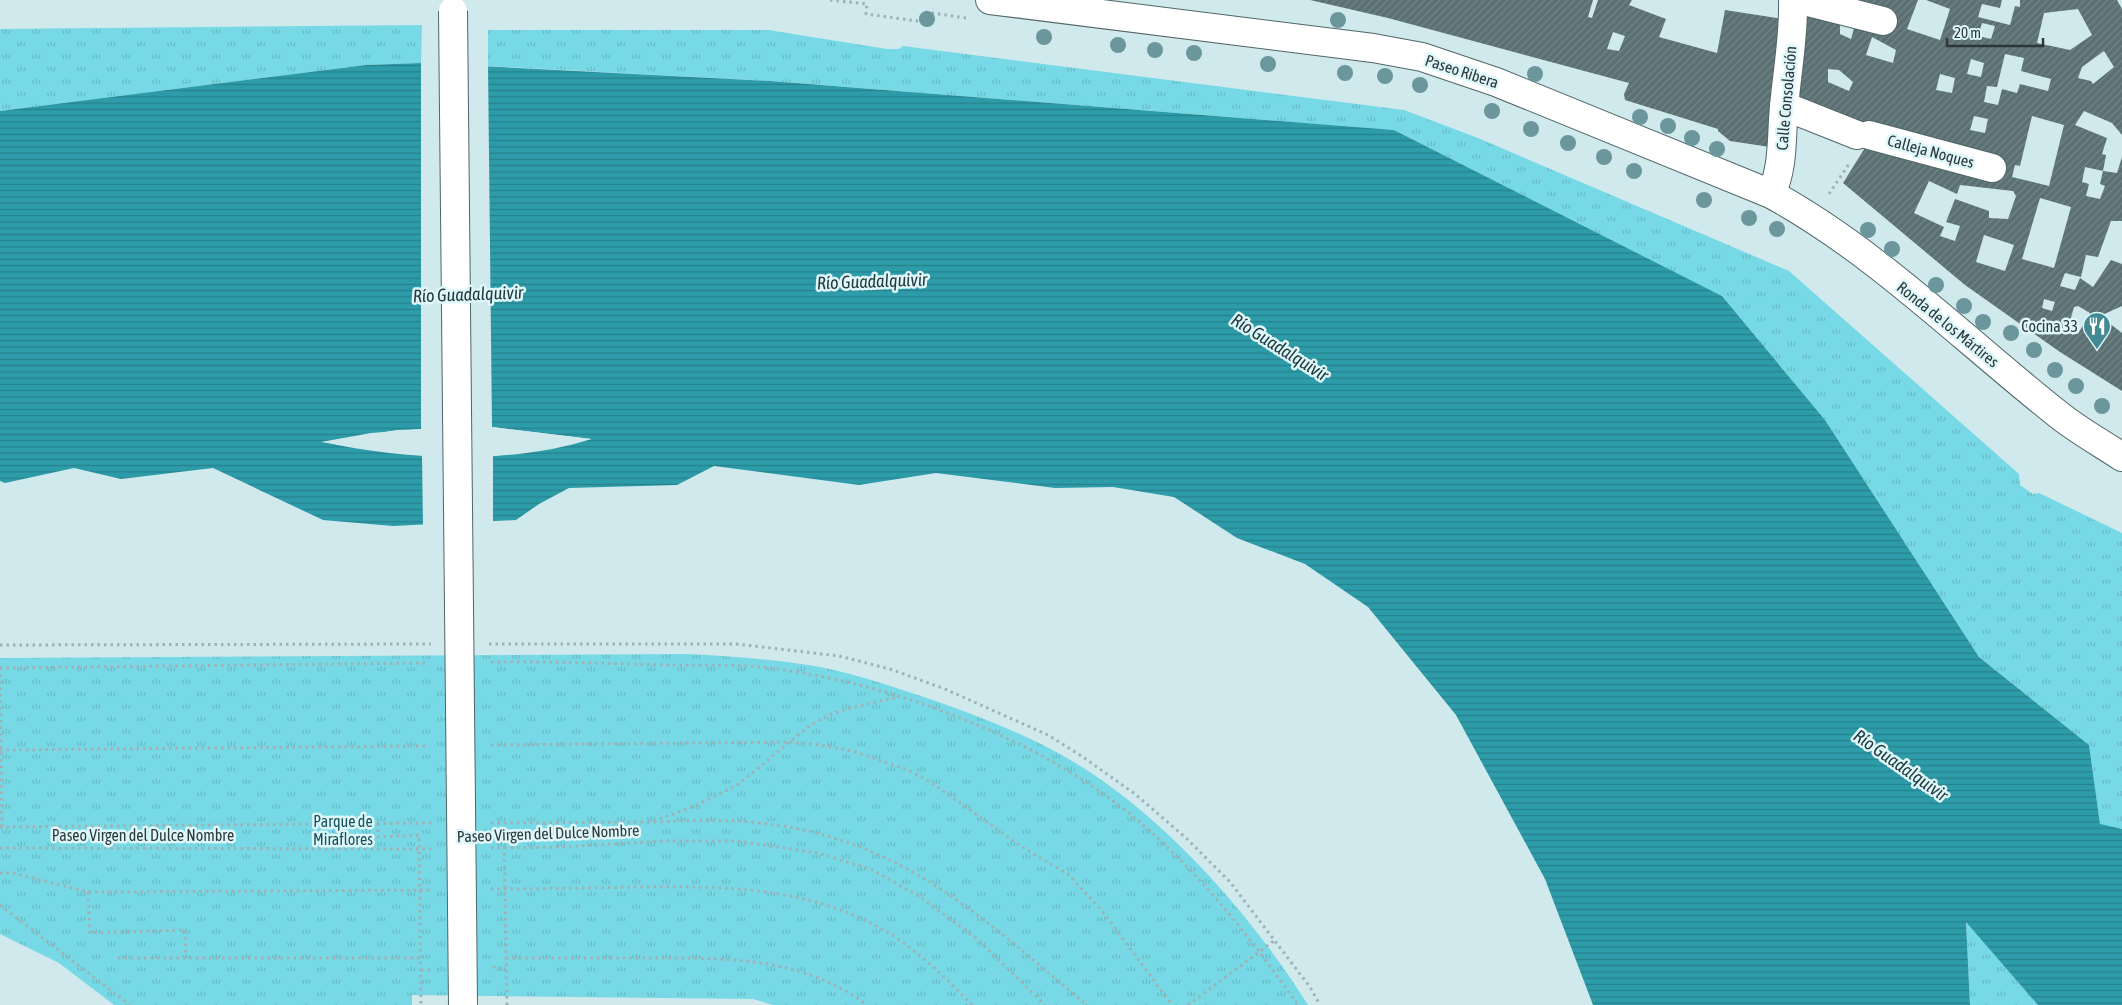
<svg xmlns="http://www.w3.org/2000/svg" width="2122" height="1005" font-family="'Asap Condensed',sans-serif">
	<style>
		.park { fill: url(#park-tufts) }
		.water { fill: url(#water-rules); fill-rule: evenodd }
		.pier { fill: #d0e9ed; fill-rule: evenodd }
		.building { fill: url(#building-hatch); fill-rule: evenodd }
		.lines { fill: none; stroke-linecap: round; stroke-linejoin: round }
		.minor-casing { stroke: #506669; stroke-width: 30 }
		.path { stroke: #9eb2b5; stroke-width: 3; stroke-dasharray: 2.5 4; stroke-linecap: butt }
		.minor { stroke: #fff; stroke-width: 28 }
		.minor-bridge-casing { stroke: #506669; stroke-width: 30; stroke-linecap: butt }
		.minor-bridge { stroke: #fff; stroke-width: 28 }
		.tree { fill: #6a969c }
		.labels { text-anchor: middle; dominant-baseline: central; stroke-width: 5; stroke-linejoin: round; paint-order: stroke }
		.street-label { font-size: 16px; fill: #2e3839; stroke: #ddf7fa }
		.poi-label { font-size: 16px; fill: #2e3839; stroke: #ddf7fa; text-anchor: end }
		.park-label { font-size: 16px; fill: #165259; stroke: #ddf7fa }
		.water-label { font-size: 18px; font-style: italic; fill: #21393c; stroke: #ddf7fa }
	</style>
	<defs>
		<pattern id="park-tufts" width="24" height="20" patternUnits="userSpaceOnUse" patternTransform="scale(1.25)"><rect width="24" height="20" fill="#77d9e5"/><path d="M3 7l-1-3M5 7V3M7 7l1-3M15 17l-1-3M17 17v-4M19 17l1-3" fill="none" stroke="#67bbc5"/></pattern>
		<pattern id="water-rules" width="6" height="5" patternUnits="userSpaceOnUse" patternTransform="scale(1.25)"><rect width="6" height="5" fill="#2d9ca9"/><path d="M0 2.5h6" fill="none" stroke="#27808b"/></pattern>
		<pattern id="building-hatch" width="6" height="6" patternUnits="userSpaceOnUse" patternTransform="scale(1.25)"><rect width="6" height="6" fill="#5a7073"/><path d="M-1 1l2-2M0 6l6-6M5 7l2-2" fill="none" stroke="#748587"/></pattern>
	</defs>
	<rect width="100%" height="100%" fill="#d0e9ed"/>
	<g class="park">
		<polygon points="422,25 421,63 366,65 0,111 0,29"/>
		<polygon points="488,30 768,30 887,49 899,49 903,46 1404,110 1478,138 1789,271 2019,474 2020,485 2033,494 2039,493 2122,533 2122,829 2100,825 2089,745 1979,657 1825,420 1722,296 1394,130 770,81 488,66"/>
		<path d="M688,654C728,656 768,659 808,665C847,671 884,684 921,696C971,713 1022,732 1067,758C1161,812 1251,914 1308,1005H773L753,999L412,995V1005H114L59,963L0,934V658Z"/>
		<polygon points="1966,921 2038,1005 1970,1005"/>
	</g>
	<path class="water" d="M421,63L770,81L1394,130L1722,296L1825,420L1979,657L2089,745L2100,824L2122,829V1005H2038L1966,922L1970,1005H1593L1545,879L1456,715L1368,607L1305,564L1237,538L1174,497L1113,487L1055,488L936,473L859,485L714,466L677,485L569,488L539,504L516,520L393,526L323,520L213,468L121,479L74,468L5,483L0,481V111L366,65ZM492,427L591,439C511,465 404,460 323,442L397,430Z"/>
	<path class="pier" d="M421,60L488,64L492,427L592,439L540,450L493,456V524L423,527L422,455L321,442L371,433L421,429ZM456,428L492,429L579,440L540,448L458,455L334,442L371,436Z"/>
	<g class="building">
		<path d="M1310,0H1593L1588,17L1592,18L1598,0H1632L1629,5L1666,19L1659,37L1717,53L1725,10L1784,19L1770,147L1730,141L1718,131V129L1625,100L1624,94L1629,83L1388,18ZM1613,32L1625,36L1619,51L1607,49Z"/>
		<path d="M1826,0H1918L1907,29L1940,40L1950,9L1926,0H2002L2000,8L1982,4L1978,17L2010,25L2015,6L2020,7V0H2117L2122,9V135L2112,123L2084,111L2075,125L2107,138L2102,154L2106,155L2103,171L2085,167L2082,182L2089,184L2086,196L2100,199L2105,186L2100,184L2103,171L2117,173L2122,157V221H2111L2098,257L2086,255L2081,277L2065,273L2060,286L2075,290L2080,278L2093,287L2111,260L2122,264V306L2100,316L2122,333V391L2060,352L1965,285L1843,183L1871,138L1790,102L1808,6L1840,15V34L1851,39L1855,25ZM2078,9L2092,35L2070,50L2037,43L2044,13ZM1982,23L1995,26L1991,39L1978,36ZM1872,37L1896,50L1893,63L1866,55ZM2104,51L2114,67L2093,84L2091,81L2078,78L2082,67ZM2005,54L2024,58L2021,71L2051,79L2048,91L2020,84L2017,93L2002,89L1998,105L1984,102L1987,86L1997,87ZM1971,59L1984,63L1981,77L1967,74ZM1828,69L1839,70L1853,82L1849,91L1828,82ZM1940,74L1955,78L1952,93L1936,90ZM1974,116L1988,119L1985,133L1970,130ZM2032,116L2064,125L2049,186L2012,177L2015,165L2020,166ZM1929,181L1957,194L1960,185L2013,191L2016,196L2008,219L1989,218V211L1955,199L1946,222L1960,226L1955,241L1940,236L1944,227L1914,213ZM2040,198L2071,207L2054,268L2022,259ZM1984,235L2014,245L2005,271L1976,262ZM2044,299L2055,302L2052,311L2042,308ZM2078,306L2090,313L2078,334L2068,328L2074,307Z"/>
	</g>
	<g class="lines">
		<g class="minor-casing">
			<g id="minor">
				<path d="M990,0L1373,48L1422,57L1496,82L1771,194C1877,252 1965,341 2059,415C2079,431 2101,443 2122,457"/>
				<polyline points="1800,0 1883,21"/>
				<polyline points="1784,106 1857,135"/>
				<polyline points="1869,135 1992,168"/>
				<path d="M1771,194C1784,167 1781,137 1784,107C1787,72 1794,36 1793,0"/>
			</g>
		</g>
		<g class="path">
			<polyline points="830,0 867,4 866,14 917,21 926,12 966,18"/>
			<polyline points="1829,194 1849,164"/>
			<polyline points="489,644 736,644 839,656 890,669 945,689 1048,735 1083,757 1135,794 1186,838 1230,882 1310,987 1320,1005"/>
			<polyline points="0,645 431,644"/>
			<path d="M491,662C551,661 612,664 672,665C704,666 738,664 770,668C897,684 1047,741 1143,825C1204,878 1252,940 1298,1005"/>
			<polyline points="0,668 429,663"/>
			<polyline points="0,668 2,827"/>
			<polyline points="491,745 789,742 821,745 852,751 908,770 932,783 1025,849 1068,874 1103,912 1172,1005"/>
			<polyline points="0,750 429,746"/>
			<path d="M654,822C686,821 718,819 750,822C899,835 977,914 1087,1005"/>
			<polyline points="378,823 378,837 419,835 421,1005"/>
			<polyline points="491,823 650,822 695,806 739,784 809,726 829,715 850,708 898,697"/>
			<polyline points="0,827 432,823"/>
			<polyline points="0,848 432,849"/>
			<polyline points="491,848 563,847 663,841 737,841 817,853 871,869 920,897 976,938 1045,1005"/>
			<polyline points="0,873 13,873 88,892 432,890"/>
			<path d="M491,889C540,889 589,888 639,887C727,886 815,887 892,935C922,955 947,979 972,1005"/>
			<polyline points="88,892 90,933 185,930 186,957"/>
			<polyline points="0,905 130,1005"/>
			<polyline points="118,958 420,958"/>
			<path d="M506,958C551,958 596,958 642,958C721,958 800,955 867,1005"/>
			<polyline points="494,966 494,969 506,969"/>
			<polyline points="421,970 430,970 430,968"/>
			<polyline points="507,1005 504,836 544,837 544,823"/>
			<polyline points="1188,1005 1275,940"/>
		</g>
		<use href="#minor" class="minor"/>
		<g class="minor-bridge-casing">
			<polyline id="minor-bridge" points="453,11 463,1005"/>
		</g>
		<use href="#minor-bridge" class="minor-bridge"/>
	</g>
	<g class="tree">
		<circle cx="927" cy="19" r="8"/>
		<circle cx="1338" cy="20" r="8"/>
		<circle cx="1044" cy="37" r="8"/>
		<circle cx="1118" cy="45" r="8"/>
		<circle cx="1155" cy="50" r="8"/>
		<circle cx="1194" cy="53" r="8"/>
		<circle cx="1268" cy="64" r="8"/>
		<circle cx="1345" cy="73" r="8"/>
		<circle cx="1535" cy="74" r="8"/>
		<circle cx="1385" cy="76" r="8"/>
		<circle cx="1420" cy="85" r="8"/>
		<circle cx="1492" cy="111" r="8"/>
		<circle cx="1640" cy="117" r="8"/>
		<circle cx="1668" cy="126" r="8"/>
		<circle cx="1531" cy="129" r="8"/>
		<circle cx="1692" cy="138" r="8"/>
		<circle cx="1568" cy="143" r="8"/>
		<circle cx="1717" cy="149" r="8"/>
		<circle cx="1604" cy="157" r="8"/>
		<circle cx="1634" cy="171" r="8"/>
		<circle cx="1704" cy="200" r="8"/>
		<circle cx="1749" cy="218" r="8"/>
		<circle cx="1777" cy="229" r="8"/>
		<circle cx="1868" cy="230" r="8"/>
		<circle cx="1892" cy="249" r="8"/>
		<circle cx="1936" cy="285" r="8"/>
		<circle cx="1964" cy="306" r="8"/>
		<circle cx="1983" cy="322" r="8"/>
		<circle cx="2011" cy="333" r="8"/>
		<circle cx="2034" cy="350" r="8"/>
		<circle cx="2055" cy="370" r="8"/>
		<circle cx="2076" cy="386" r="8"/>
		<circle cx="2102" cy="406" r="8"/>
	</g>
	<defs>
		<g id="restaurant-pin" transform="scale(1.4375)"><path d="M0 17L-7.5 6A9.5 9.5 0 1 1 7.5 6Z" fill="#448a93" stroke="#ddf7fa"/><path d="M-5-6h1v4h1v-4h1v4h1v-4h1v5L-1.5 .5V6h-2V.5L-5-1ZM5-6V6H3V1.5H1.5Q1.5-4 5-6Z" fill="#fff"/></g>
	</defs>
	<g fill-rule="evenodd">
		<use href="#restaurant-pin" x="2097" y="326"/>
	</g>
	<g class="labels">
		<g class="street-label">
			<text transform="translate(1462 71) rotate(18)">Paseo Ribera</text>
			<text transform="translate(1786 98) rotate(-85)">Calle Consolación</text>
			<text transform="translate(1931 151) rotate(15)">Calleja Noques</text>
			<text transform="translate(1948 324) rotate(39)">Ronda de los Mártires</text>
			<text transform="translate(548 833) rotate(-2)">Paseo Virgen del Dulce Nombre</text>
			<text x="143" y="835">Paseo Virgen del Dulce Nombre</text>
		</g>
		<g class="poi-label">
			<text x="2078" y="326">Cocina 33</text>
		</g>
		<g class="park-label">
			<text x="343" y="821">Parque de<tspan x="343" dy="18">Miraflores</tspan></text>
		</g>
		<g class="water-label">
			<text transform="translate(872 281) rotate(-2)">Río Guadalquivir</text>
			<text transform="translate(468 294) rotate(-2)">Río Guadalquivir</text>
			<text transform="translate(1280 347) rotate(32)">Río Guadalquivir</text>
			<text transform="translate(1901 765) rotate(35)">Río Guadalquivir</text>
		</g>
	</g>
	<path d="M1947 38v8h96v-8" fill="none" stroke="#2e3839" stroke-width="2.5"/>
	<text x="1954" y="38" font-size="15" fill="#2e3839" stroke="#ddf7fa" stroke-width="4" paint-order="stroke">20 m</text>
</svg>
